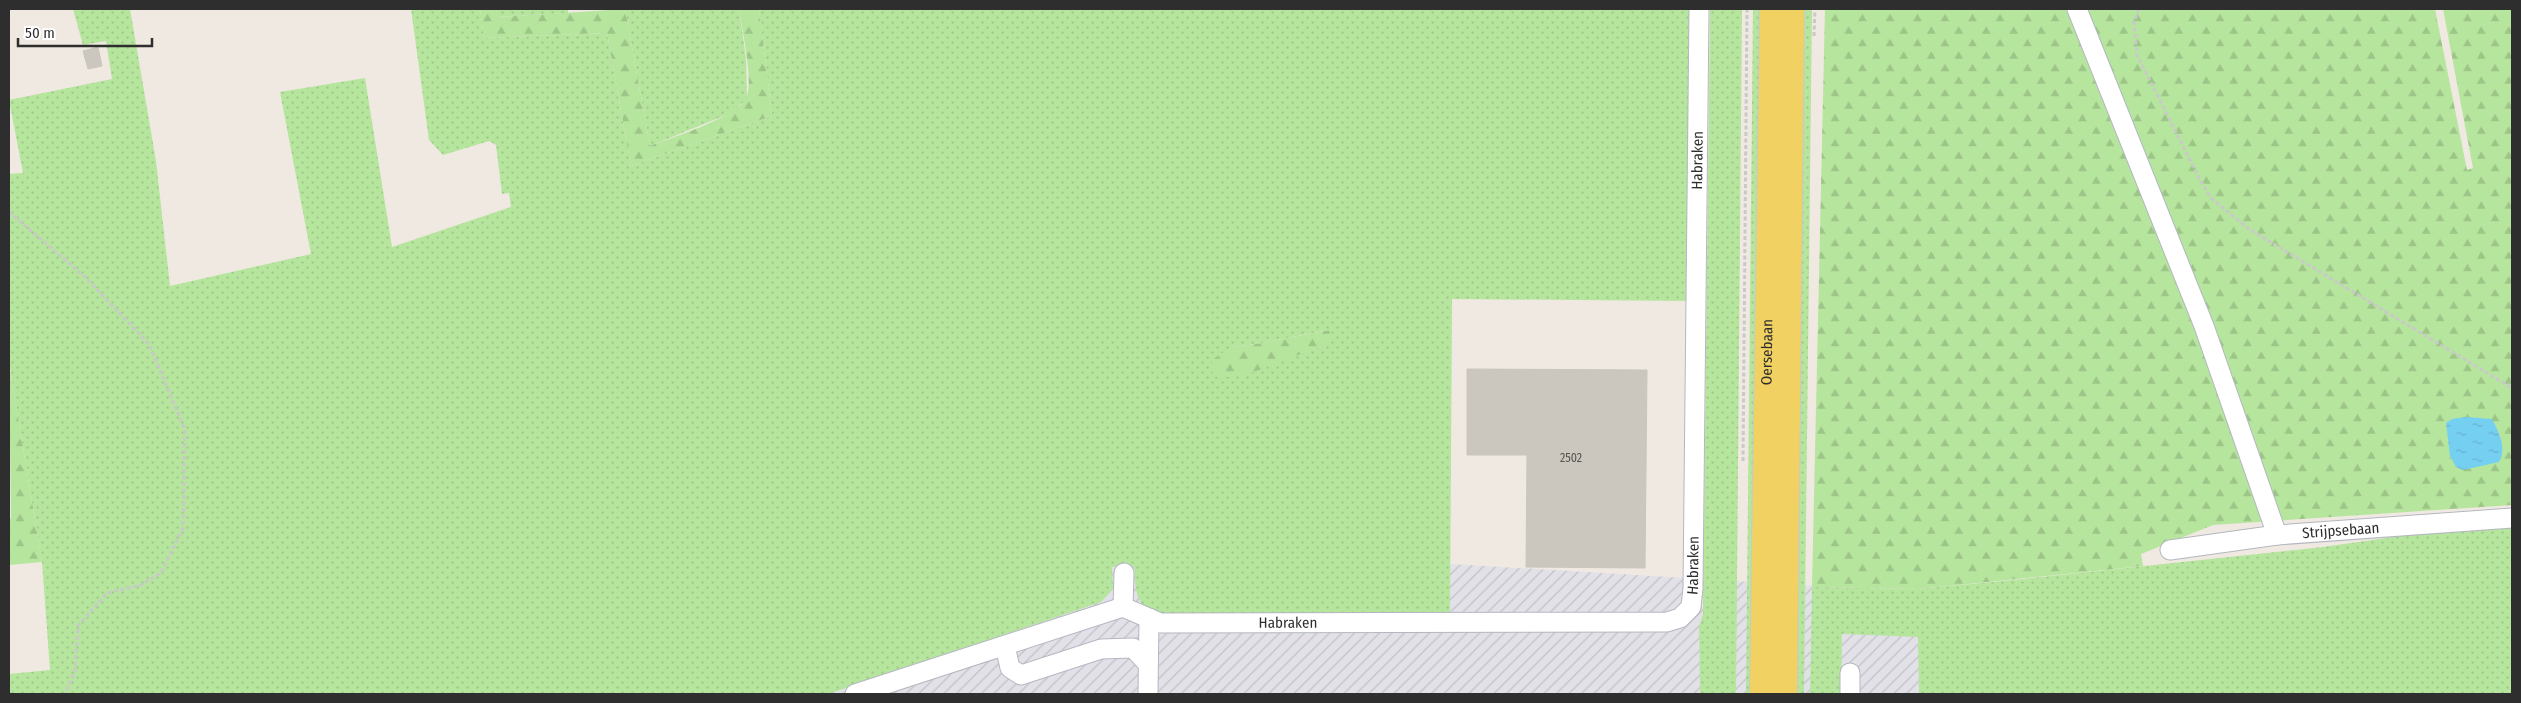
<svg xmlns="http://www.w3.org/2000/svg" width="2521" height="703" font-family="'Fira Sans Condensed',sans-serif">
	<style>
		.industrial { fill: url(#industrial-furrows) }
		.grass { fill: url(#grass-dots); fill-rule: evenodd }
		.forest { fill: url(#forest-firs) }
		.water { fill: url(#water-ripples) }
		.building { fill: #cbc7bf; stroke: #cbc5ba }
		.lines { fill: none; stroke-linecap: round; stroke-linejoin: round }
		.minor-casing { stroke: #b4b7c1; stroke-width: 21 }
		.major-casing { stroke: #c9c9c9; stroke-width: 26 }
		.path { stroke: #c9c9c9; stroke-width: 3; stroke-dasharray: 4 2.5; stroke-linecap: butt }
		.minor { stroke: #fff; stroke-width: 19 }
		.major { stroke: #f2d163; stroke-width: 24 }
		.labels { text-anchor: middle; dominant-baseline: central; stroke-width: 4.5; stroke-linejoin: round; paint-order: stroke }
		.number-label { font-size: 12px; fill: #555452 }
		.street-label { font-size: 15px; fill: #2e2e2e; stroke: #fff }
	</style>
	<defs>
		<pattern id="industrial-furrows" width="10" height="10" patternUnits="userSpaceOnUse" patternTransform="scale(1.25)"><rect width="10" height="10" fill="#e3e1e8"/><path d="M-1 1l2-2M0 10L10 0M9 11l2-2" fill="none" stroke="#c3c1c7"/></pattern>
		<pattern id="grass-dots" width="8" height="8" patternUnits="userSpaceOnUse" patternTransform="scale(1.25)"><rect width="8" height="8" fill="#b6e59e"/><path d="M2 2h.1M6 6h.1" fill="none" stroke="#9dc588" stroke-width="1.8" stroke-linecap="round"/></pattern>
		<pattern id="forest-firs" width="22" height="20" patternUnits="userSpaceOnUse" patternTransform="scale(1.25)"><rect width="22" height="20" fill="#b6e59e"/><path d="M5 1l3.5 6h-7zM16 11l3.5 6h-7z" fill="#9dc588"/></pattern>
		<pattern id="water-ripples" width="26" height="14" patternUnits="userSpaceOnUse" patternTransform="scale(1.25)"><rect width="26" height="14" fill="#75cff0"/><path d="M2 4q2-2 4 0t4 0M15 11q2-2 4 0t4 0" fill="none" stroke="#66b2ce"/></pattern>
	</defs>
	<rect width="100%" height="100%" fill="#efe9e1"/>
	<polygon class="industrial" points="1087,542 2019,598 2020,694 503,694"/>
	<g class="grass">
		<path d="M73,9H130L156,161L170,286L311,254L280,92L365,78L392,247L511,207L509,193L502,194L496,145L489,141L443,155L429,140L411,9H480L484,38L607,33L631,166L772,116L759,9H1690L1687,301L1452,299L1450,614H1156C1133,604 1136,586 1134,566L1112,567L1113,589L1101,602L828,694H9V674L50,670L42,562L9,363V174L23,173L9,100L112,79L106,41L83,45ZM1329,330L1319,347L1287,358L1231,347L1256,344Z"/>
		<polygon points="497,9 568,9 568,13 498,17"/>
		<polygon points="625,9 739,9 746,58 747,99 731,113 650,146"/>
		<polygon points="1710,9 1742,9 1736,694 1700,694 1699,627 1703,614"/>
		<polygon points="1753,9 1766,9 1759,694 1746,694"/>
		<polygon points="1799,9 1812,9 1804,694 1792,694"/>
		<polygon points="2498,522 2512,522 2512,694 1919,694 1918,637 1842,634 1841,694 1810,694 1812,587 1919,589 2023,579 2323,547"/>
	</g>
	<g class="forest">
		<path d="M480,9H497L499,17L625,9L650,146C670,138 742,116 747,96C753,78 742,29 739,9H759L772,116L631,166L607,33L484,38Z"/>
		<polygon points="1825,9 2435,9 2467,170 2473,168 2443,9 2512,9 2512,505 2213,525 2141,554 2143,566 1919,589 1812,587"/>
		<polygon points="1330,330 1329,342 1319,347 1251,373 1213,379 1212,360 1231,347 1256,344"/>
		<polygon points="9,363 42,562 9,565 9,518 11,518"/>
	</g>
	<path class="water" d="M2466,417L2492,419C2499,432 2507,449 2499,462L2463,470L2456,467L2450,456L2446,423L2452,419Z"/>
	<g class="building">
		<polygon points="98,47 102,66 88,69 83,51"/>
		<polygon points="1467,369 1647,370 1645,568 1526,567 1527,455 1467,455"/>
	</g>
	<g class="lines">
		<g class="minor-casing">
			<g id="minor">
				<polyline points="2077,9 2204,326 2277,535"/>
				<path id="s1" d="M2170,550L2277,535L2512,518"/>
				<polyline points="1123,607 1124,573"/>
				<polyline points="1005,646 1010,668 1021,675 1101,649 1133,648 1148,664"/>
				<path id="s2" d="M855,694L1123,607L1160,623L1667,622L1680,618L1691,607L1693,588L1699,9"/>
				<polyline points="1148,694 1149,618"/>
				<polyline points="1850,694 1850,673"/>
			</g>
		</g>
		<g class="major-casing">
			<g id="major">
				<path id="s3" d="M1762,694L1772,9"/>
				<polyline points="1785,694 1792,9"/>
			</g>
		</g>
		<g class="path">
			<polyline points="2139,9 2134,21 2137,55 2199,178 2211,198 2249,229 2512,388"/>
			<polyline points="1814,36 1815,9"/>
			<polyline points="9,212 85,277 149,344 185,430 183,528 161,573 141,585 107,593 78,626 75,671 65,694"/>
			<polyline points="1743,461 1747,9"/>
		</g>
		<use href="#minor" class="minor"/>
		<use href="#major" class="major"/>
	</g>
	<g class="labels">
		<g class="number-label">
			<text x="1571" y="458">2502</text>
		</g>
		<g class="street-label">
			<text stroke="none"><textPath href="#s2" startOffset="1305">Habraken</textPath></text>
			<text stroke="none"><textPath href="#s3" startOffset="342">Oersebaan</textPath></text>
			<text stroke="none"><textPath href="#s1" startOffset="172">Strijpsebaan</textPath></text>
			<text stroke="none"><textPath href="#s2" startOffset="900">Habraken</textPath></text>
			<text stroke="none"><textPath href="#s2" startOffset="450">Habraken</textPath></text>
		</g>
	</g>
	<rect width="2521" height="703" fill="none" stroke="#2e2e2e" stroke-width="20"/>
	<path d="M18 38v8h134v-8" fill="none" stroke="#2e2e2e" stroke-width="2.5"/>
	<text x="25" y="38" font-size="15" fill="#2e2e2e" stroke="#ffffff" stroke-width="4" paint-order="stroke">50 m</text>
</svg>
